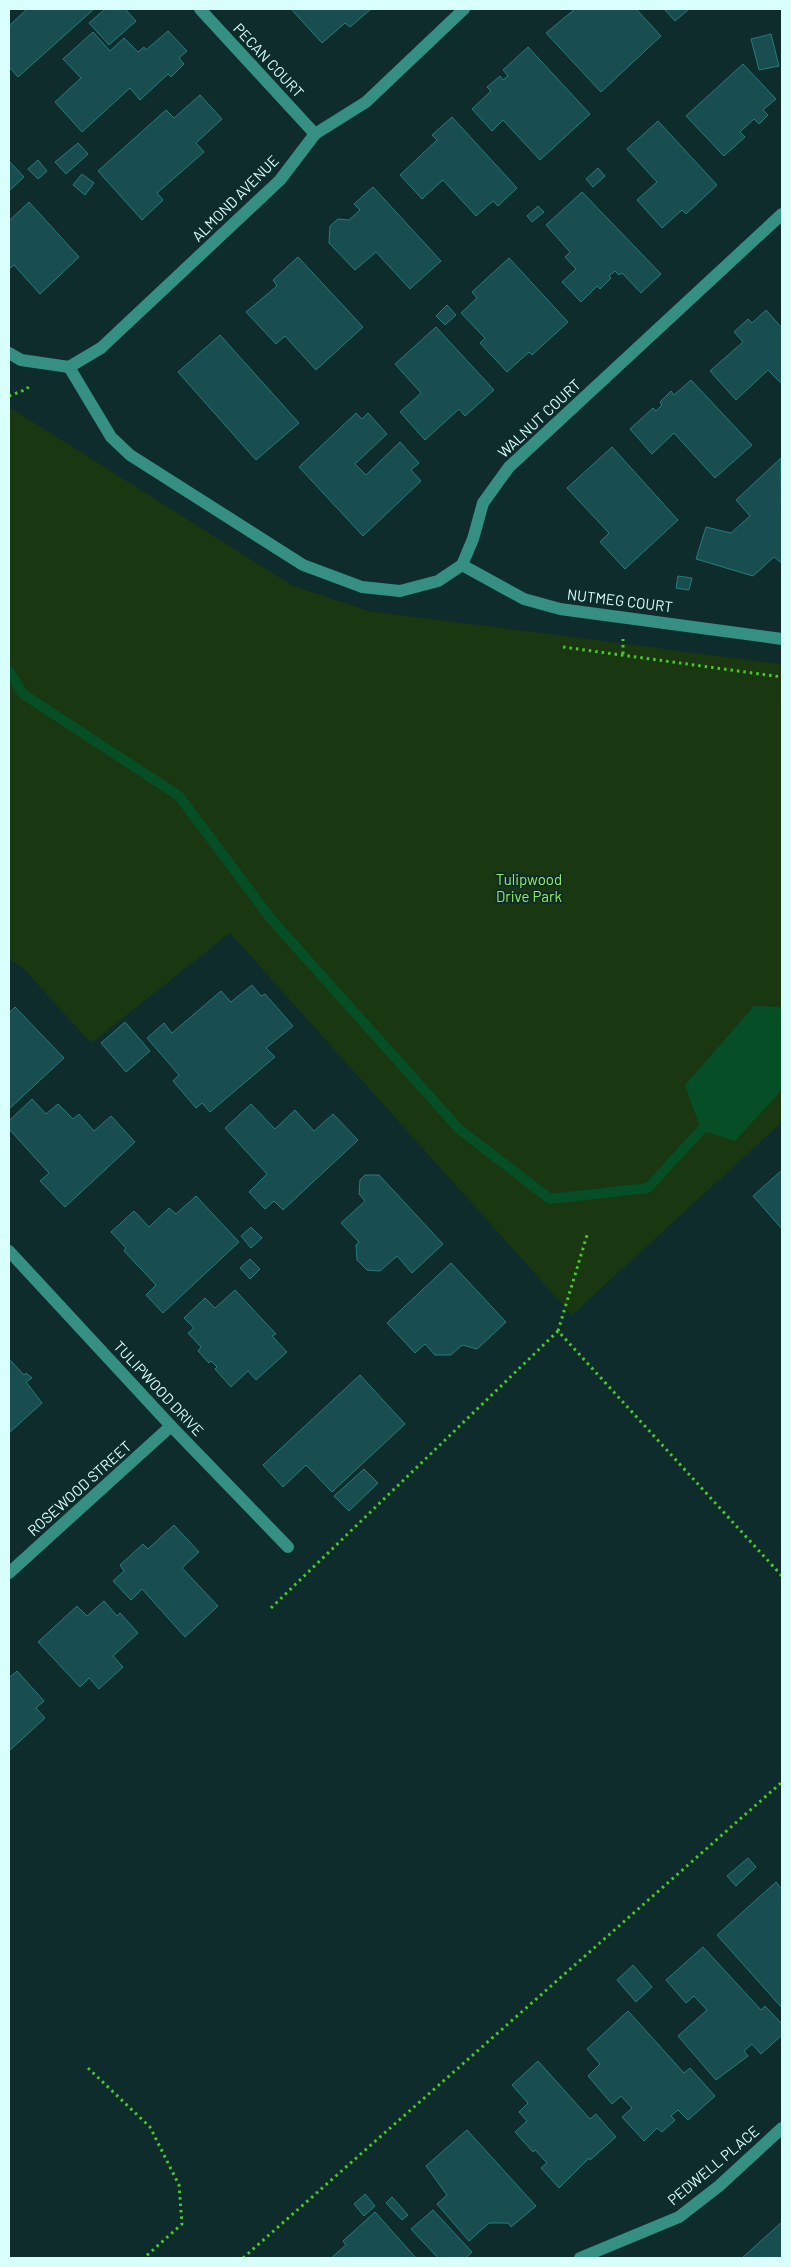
<svg xmlns="http://www.w3.org/2000/svg" width="791" height="2267" font-family="Barlow,sans-serif">
	<style>
		.green { fill: #193711 }
		.water { fill: #054e26 }
		.lines { fill: none; stroke-linecap: round; stroke-linejoin: round }
		.stream { stroke: #054e26; stroke-width: 10 }
		.building { fill: #184e4f; stroke: #287c7d }
		.path { stroke: #4cc924; stroke-width: 3; stroke-dasharray: 2.5 4; stroke-linecap: butt }
		.minor { stroke: #359083; stroke-width: 12 }
		.labels { text-anchor: middle; dominant-baseline: central; stroke-width: 4; stroke-linejoin: round; paint-order: stroke }
		.street-label { font-size: 15px; fill: #d9fffc; stroke: #0e2c2c }
		.park-label { font-size: 15px; fill: #98ec58; stroke: #0e2c2c }
	</style>
	<rect width="100%" height="100%" fill="#0e2c2c"/>
	<polygon class="green" points="9,407 293,586 369,611 782,664 782,1122 572,1315 230,933 91,1043 22,967 9,959"/>
	<polygon class="water" points="754,1006 782,1007 782,1090 735,1141 701,1130 685,1085"/>
	<g class="lines">
		<polyline class="stream" points="9,671 23,694 179,796 271,919 459,1129 550,1199 648,1188 701,1130"/>
	</g>
	<g class="building">
		<polygon points="27,9 94,9 18,77 9,67 9,26"/>
		<polygon points="105,9 125,9 136,21 109,45 89,23"/>
		<polygon points="291,9 371,9 350,27 345,23 322,43"/>
		<polygon points="575,9 636,9 661,36 601,92 546,33"/>
		<polygon points="664,9 689,9 675,21"/>
		<polygon points="168,31 187,51 179,58 184,64 171,77 168,74 140,100 130,88 82,132 55,102 81,78 63,59 93,32 110,51 124,38 138,52 144,47 146,50"/>
		<polygon points="771,34 779,66 759,70 751,39"/>
		<polygon points="528,47 590,114 540,160 503,120 492,131 472,109 491,91 487,87 500,76 503,80 508,76 503,70"/>
		<polygon points="743,64 776,99 763,110 768,115 759,124 754,119 740,132 745,137 724,156 686,116"/>
		<polygon points="200,95 222,119 196,143 204,152 157,193 163,200 142,220 98,171 166,110 174,118"/>
		<polygon points="452,117 517,188 498,206 493,201 476,216 443,180 422,199 400,175 437,140 432,135"/>
		<polygon points="658,121 717,185 686,214 682,210 662,228 637,200 657,182 627,149"/>
		<polygon points="78,143 88,154 66,174 55,162"/>
		<polygon points="38,160 47,171 38,179 28,169"/>
		<polygon points="9,161 24,177 9,191"/>
		<polygon points="598,168 605,176 593,187 586,179"/>
		<polygon points="82,174 94,183 85,195 73,185"/>
		<polygon points="373,187 441,261 410,289 376,252 355,270 329,243 330,226 338,219 349,220 360,210 354,204"/>
		<polygon points="582,192 661,274 641,293 622,273 619,275 615,271 609,276 611,278 600,289 597,286 581,302 562,282 576,269 565,257 570,252 546,225"/>
		<polygon points="29,202 79,257 40,294 14,265 9,269 9,221"/>
		<polygon points="538,206 544,212 532,222 527,216"/>
		<polygon points="298,257 363,327 316,370 285,336 276,344 246,312 277,286 273,280"/>
		<polygon points="509,258 568,322 532,355 529,352 507,372 480,343 485,338 461,313 477,298 472,292"/>
		<polygon points="447,305 456,315 445,325 436,316"/>
		<polygon points="766,310 782,328 782,384 768,370 736,400 710,371 743,342 734,332 748,319 752,323"/>
		<polygon points="436,327 494,390 465,416 459,409 425,440 400,412 421,393 395,364"/>
		<polygon points="220,335 299,423 256,460 178,372"/>
		<polygon points="691,380 752,445 715,478 674,433 652,454 630,429 653,408 656,411 662,405 660,402 671,391 674,395"/>
		<polygon points="356,413 362,419 368,413 387,434 355,464 366,475 400,442 419,463 411,470 421,481 363,536 299,467"/>
		<polygon points="612,447 678,520 625,569 600,542 609,533 567,488"/>
		<polygon points="781,458 782,563 774,557 753,576 696,559 706,527 731,533 750,516 736,500"/>
		<polygon points="678,576 692,578 689,590 676,588"/>
		<polygon points="252,985 261,996 265,994 293,1026 266,1048 275,1057 210,1112 202,1103 196,1108 173,1081 179,1075 147,1038 164,1023 172,1033 221,991 231,1002"/>
		<polygon points="15,1007 64,1058 9,1109 9,1013"/>
		<polygon points="125,1022 150,1051 126,1072 101,1043"/>
		<polygon points="32,1099 46,1114 58,1104 73,1119 79,1114 94,1131 111,1116 135,1142 65,1207 40,1181 49,1173 9,1129 9,1121"/>
		<polygon points="251,1104 275,1129 295,1110 314,1131 333,1114 358,1140 283,1210 274,1201 265,1209 249,1192 267,1174 225,1128"/>
		<polygon points="782,1170 782,1229 753,1196"/>
		<polygon points="365,1175 379,1175 443,1244 412,1273 397,1256 380,1271 367,1270 357,1260 356,1245 359,1242 341,1223 365,1201 359,1194 360,1180"/>
		<polygon points="196,1196 239,1242 163,1313 146,1295 156,1285 124,1251 126,1248 111,1232 134,1211 149,1227 169,1208 176,1214"/>
		<polygon points="251,1227 262,1238 251,1248 241,1236"/>
		<polygon points="250,1259 260,1269 250,1279 240,1268"/>
		<polygon points="451,1263 506,1322 477,1349 462,1345 451,1355 435,1355 425,1344 415,1353 387,1323"/>
		<polygon points="235,1290 276,1334 272,1336 287,1352 256,1380 248,1371 231,1387 215,1369 217,1367 211,1361 209,1363 198,1351 201,1347 188,1333 194,1328 184,1318 205,1298 215,1308"/>
		<polygon points="9,1359 24,1375 26,1373 32,1378 26,1382 42,1403 9,1433"/>
		<polygon points="360,1375 405,1424 332,1492 306,1465 283,1487 263,1465"/>
		<polygon points="364,1469 378,1483 349,1511 334,1496"/>
		<polygon points="174,1525 199,1552 182,1568 218,1606 185,1637 142,1589 131,1600 113,1581 124,1571 120,1565 143,1544 148,1549"/>
		<polygon points="104,1601 117,1616 120,1613 138,1633 113,1656 123,1667 99,1689 89,1678 80,1687 38,1642 77,1606 87,1616"/>
		<polygon points="17,1671 44,1701 36,1708 45,1718 9,1751 9,1678"/>
		<polygon points="748,1858 756,1867 736,1886 727,1876"/>
		<polygon points="776,1882 782,1889 782,2008 717,1935"/>
		<polygon points="703,1947 761,2010 765,2006 782,2024 782,2035 761,2054 752,2044 744,2051 748,2056 716,2080 678,2036 707,2010 694,1996 686,2003 666,1980"/>
		<polygon points="633,1965 652,1987 636,2002 617,1980"/>
		<polygon points="628,2011 684,2073 690,2068 715,2096 688,2120 678,2110 671,2116 675,2120 662,2132 657,2128 644,2141 622,2117 632,2108 621,2096 612,2104 588,2076 600,2064 587,2049"/>
		<polygon points="538,2061 590,2119 596,2114 616,2137 590,2160 589,2158 559,2188 541,2168 547,2163 535,2150 533,2152 515,2132 527,2121 519,2112 528,2103 512,2085"/>
		<polygon points="467,2130 536,2206 511,2227 508,2223 489,2223 469,2241 437,2204 447,2195 426,2166"/>
		<polygon points="365,2194 375,2206 364,2216 354,2204"/>
		<polygon points="392,2197 408,2215 402,2220 386,2203"/>
		<polygon points="433,2210 472,2252 466,2258 438,2258 411,2229"/>
		<polygon points="375,2212 416,2258 331,2258 346,2245 343,2241"/>
		<polygon points="782,2222 782,2258 742,2258"/>
	</g>
	<g class="lines">
		<g class="path">
			<polyline points="9,396 27,389 30,384"/>
			<polyline points="563,647 782,677"/>
			<polyline points="623,654 623,639"/>
			<polyline points="558,1331 588,1232"/>
			<polyline points="271,1608 558,1331 782,1576"/>
			<polyline points="88,2068 150,2127 179,2185 182,2224 144,2258"/>
			<polyline points="243,2258 782,1782"/>
		</g>
		<g class="minor">
			<polyline points="200,9 315,134"/>
			<polyline points="9,353 21,360 69,367"/>
			<polyline points="69,367 111,437 130,455 303,565 362,587 400,591 438,581 462,565 473,539 483,503 509,467 782,214"/>
			<polyline points="69,367 101,348 280,180 315,134 366,102 464,9"/>
			<polyline points="462,565 524,599 560,609 782,639"/>
			<polyline points="9,1251 171,1426 288,1547"/>
			<polyline points="9,1573 171,1426"/>
			<polyline points="580,2258 679,2217 719,2186 782,2128"/>
		</g>
	</g>
	<g class="labels">
		<g class="street-label">
			<text transform="translate(269 60) rotate(47)">PECAN COURT</text>
			<text transform="translate(235 198) rotate(-45)">ALMOND AVENUE</text>
			<text transform="translate(539 418) rotate(-43)">WALNUT COURT</text>
			<text transform="translate(620 600) rotate(7)">NUTMEG COURT</text>
			<text transform="translate(159 1388) rotate(47)">TULIPWOOD DRIVE</text>
			<text transform="translate(79 1488) rotate(-42)">ROSEWOOD STREET</text>
			<text transform="translate(713 2165) rotate(-40)">PEDWELL PLACE</text>
		</g>
		<g class="park-label">
			<text x="529" y="879">Tulipwood<tspan x="529" dy="17">Drive Park</tspan></text>
		</g>
	</g>
	<rect width="791" height="2267" fill="none" stroke="#d9fffc" stroke-width="20"/>
</svg>
